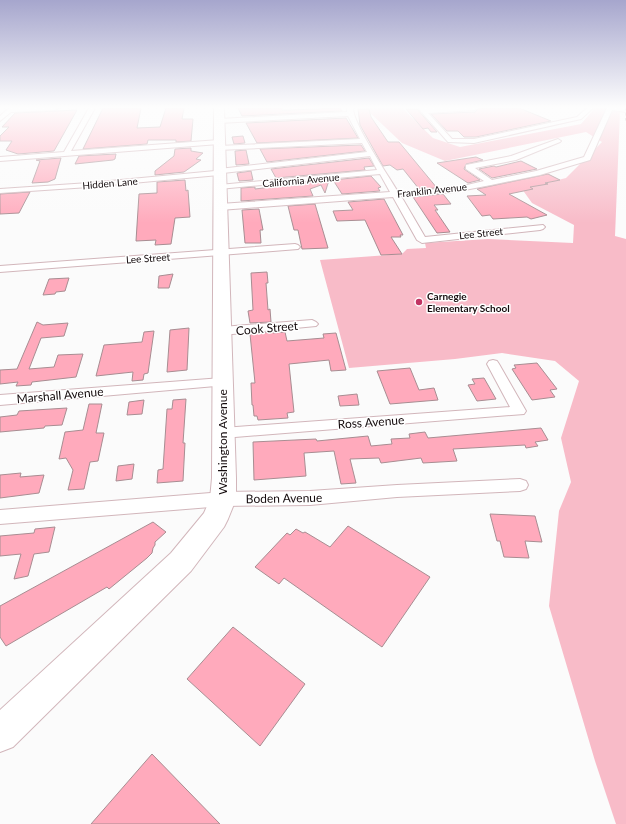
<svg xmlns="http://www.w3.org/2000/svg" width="626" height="824" font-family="Lato,sans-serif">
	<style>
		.green { fill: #f8bbc8 }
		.building { fill: #ffaabc; stroke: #a88d92 }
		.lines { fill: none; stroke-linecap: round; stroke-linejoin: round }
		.street-casing { stroke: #d2b6bb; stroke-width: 2 }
		.primary-casing { stroke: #d2b6bb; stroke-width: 2 }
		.street { fill: #fff; fill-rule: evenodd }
		.primary { fill: #fff; fill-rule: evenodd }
		.rail { stroke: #625c5d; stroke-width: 1.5; stroke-dasharray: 2.5 2.5; stroke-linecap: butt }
		.poi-dot { fill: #c13463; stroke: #fff; stroke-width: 1.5 }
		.labels { text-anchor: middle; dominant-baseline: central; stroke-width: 3; stroke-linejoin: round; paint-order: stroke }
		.far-street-label { font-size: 10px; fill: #150c0e; stroke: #fff }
		.far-poi-label { font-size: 10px; font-weight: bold; fill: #150c0e; stroke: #fff; text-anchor: start }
		.street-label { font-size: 12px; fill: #150c0e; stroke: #fff }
	</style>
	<rect width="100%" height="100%" fill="#fbfbfb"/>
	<polygon class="green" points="365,108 402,108 433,138 460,147 581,124 595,108 616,108 620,112 615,236 626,239 626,824 616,824 595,761 549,606 559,511 571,482 561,438 579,381 555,361 502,353 455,359 349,368 320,260 402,254 407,249 426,248 425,243 488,239 573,243 574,225 532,203 522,189 566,178 602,142 586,132 445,161 402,143"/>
	<g class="building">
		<polygon points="103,108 141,108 137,128 160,127 166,108 184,108 182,119 193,119 191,141 176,142 176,140 148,140 147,144 83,149"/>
		<polygon points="238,108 281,108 282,110 290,110 340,108 342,111 242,116"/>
		<polygon points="479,108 519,108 551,121 476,137 464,137 458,131 447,131 431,114 475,112"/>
		<polygon points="358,109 369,109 371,117 388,142 399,142 437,188 419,189 403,169 397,170 390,165 383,166 360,125"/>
		<polygon points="406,109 417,109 437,132 431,132 428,128 423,129"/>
		<polygon points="77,110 54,151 18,154 6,150 12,141 0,141 0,136 9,127 2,127 15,113"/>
		<polygon points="346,118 358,138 257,143 246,123"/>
		<polygon points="243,136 245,143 234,144 232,137"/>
		<polygon points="361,145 365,151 267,162 260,149"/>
		<polygon points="191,148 191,151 203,153 196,159 201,160 184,172 155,175 155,171 174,156 175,149"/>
		<polygon points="246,150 249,164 236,165 235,151"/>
		<polygon points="116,154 115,159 113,160 75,164 79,156"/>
		<polygon points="476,157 483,160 466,164 464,169 480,180 468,183 437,163"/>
		<polygon points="61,158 55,179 48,182 32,183 40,161 36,160"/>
		<polygon points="369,158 374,166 364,167 365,170 276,178 271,169"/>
		<polygon points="521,161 537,169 492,178 479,169 494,166 496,167"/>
		<polygon points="251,171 253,180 239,181 237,173"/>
		<polygon points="548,174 560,180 545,183 548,184 530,187 533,189 509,194 547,215 531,219 527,217 493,219 490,215 482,216 467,196 486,195 477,189"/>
		<polygon points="371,176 381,187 378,188 380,191 342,194 333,180"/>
		<polygon points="185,180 186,191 188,190 190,217 175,218 171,244 155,245 156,240 136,241 139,194 157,193 157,182"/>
		<polygon points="329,180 325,193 321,185 310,189 313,196 241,201 241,188 255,187 255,189"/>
		<polygon points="30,192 19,213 0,214 0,194"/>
		<polygon points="443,194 451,204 434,205 438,210 435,210 450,232 437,233 413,197"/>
		<polygon points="384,199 403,235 400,235 401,237 391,237 402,254 381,255 365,220 337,221 333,211 353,210 348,202"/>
		<polygon points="315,204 328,248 302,249 298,230 294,230 288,206"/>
		<polygon points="259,209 263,230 260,230 261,243 245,243 242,210"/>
		<polygon points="267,272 268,283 266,283 268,310 270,309 271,322 250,323 248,311 253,310 251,273"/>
		<polygon points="173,274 169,288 158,288 159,276"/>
		<polygon points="69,278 65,291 56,292 55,294 43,295 49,279"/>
		<polygon points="37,322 43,325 68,323 64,336 41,338 29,369 54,367 58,355 83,354 76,377 32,382 31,385 16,386 18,382 0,384 0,370 17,369"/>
		<polygon points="189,328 187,370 167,372 170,330"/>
		<polygon points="154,331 148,373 144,374 143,380 132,381 133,372 96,376 104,345 142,342 144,332"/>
		<polygon points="273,332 273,333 285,332 287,341 324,338 323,334 336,333 346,370 331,371 329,360 289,364 294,412 287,413 288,418 258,420 257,416 254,416 253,405 252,405 251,383 255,383 250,334"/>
		<polygon points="537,363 557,389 550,390 555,397 532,400 512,369 516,368 514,365"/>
		<polygon points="410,368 419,390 434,388 438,400 390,404 377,371"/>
		<polygon points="484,378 496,399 477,401 468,385 475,384 472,379"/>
		<polygon points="357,394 359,405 340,406 338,396"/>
		<polygon points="186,399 183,443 185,443 183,481 157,483 158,470 163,469 167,409 172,409 173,400"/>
		<polygon points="144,400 142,414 127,415 129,402"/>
		<polygon points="89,404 102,404 96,433 104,433 98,461 90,462 84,489 68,490 73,470 66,458 59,459 65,432 83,430"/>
		<polygon points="67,408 62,425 45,426 44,428 0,432 0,417 17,415 19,411"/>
		<polygon points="541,428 548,440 535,442 538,446 526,448 525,445 453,449 457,461 423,463 421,458 381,463 379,458 350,459 356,483 341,484 334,451 304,453 306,476 254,480 253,442 316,439 317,441 368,436 371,446 392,444 391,439 410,438 409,434 425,432 428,438"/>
		<polygon points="134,464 132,479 116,481 118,466"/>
		<polygon points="21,473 20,477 44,475 39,493 0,498 0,475"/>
		<polygon points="490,514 535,516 542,542 525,541 529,558 504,557 500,541 497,541"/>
		<polygon points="153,522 166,532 155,542 155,545 153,548 152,553 147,558 109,589 107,587 6,646 0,637 0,606"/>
		<polygon points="348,526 430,577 382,647 284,578 279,584 255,567 287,533 290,535 296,529 303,533 305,532 330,547"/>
		<polygon points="55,527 49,552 34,554 28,576 14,579 21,554 0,556 0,536 34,533 35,529"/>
		<polygon points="233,627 305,684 260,746 187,679"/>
		<polygon points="152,754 220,824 91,824"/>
	</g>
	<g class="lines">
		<g class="street-casing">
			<g id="street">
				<polygon points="9,108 58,108 55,110 11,112 0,121 0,116"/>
				<polygon points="89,108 95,108 71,151 219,140 222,142 219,144 0,161 0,157 64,152"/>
				<path d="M347,108H353C353,124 388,175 398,192L454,188L484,181L466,169V165L511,156L558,139L561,141L560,142L516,160L475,168L492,180L536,171L584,157L607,108H626V112L612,110L590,160L540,175L491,185L454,192L401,196L425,237L543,225L545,227L543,229L540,230L422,243L417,240L393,197L220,210L216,207L220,204L390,192L380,174L219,189L215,187L219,185L377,170L370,156L223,173L219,175L89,187L0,193V189L89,183L215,171L219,169L367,152L362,143L219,150L215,148L219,146L360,139L348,116L219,123L216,121L219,119L347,112Z"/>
				<polygon points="418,108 478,108 475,110 428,113 452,139 474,139 577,117 587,108 593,108 581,119 474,143 448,142"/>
				<polygon points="295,244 298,245 300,247 298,249 0,272 0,266"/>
				<polygon points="312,320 316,322 318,324 316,326 222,335 218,334 216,331 218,328 222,327"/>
				<polygon points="493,360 497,361 499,364 526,411 524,414 223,438 218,437 216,433 218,429 223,428 510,407 487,364 489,361"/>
				<polygon points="222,378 227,379 229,382 227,385 0,405 0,395"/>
				<polygon points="520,479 526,481 528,485 526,489 520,491 397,497 310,505 223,506 0,524 0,510 223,492 310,491 397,485"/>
			</g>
		</g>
		<g class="primary-casing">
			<polygon id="primary" points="214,108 224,108 236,478 236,499 228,519 224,527 191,571 13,747 0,752 0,710 171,553 204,513 210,499 212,478"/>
		</g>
		<use href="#street" class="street"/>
		<use href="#primary" class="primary"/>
		<polyline class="rail" points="626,108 626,123"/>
	</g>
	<linearGradient id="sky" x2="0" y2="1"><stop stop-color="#a6a6cd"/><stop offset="0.48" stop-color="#fdfdfd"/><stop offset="1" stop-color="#fdfdfd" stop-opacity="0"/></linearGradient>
	<rect width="626" height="223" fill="url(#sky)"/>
	<circle class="poi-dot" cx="419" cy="302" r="4"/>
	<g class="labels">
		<g class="far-street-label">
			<text transform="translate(301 180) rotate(-5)">California Avenue</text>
			<text transform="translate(110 183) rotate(-5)">Hidden Lane</text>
			<text transform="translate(432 190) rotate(-6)">Franklin Avenue</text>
			<text transform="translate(481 233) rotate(-6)">Lee Street</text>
			<text transform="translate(148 258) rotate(-4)">Lee Street</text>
		</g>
		<g class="far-poi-label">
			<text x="427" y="296">Carnegie<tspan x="427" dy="12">Elementary School</tspan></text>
		</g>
		<g class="street-label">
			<text transform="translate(267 328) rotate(-5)">Cook Street</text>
			<text transform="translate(60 395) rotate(-5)">Marshall Avenue</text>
			<text transform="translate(371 422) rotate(-4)">Ross Avenue</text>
			<text transform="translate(222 442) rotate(-90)">Washington Avenue</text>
			<text transform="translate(284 498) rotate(-1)">Boden Avenue</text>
		</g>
	</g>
</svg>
